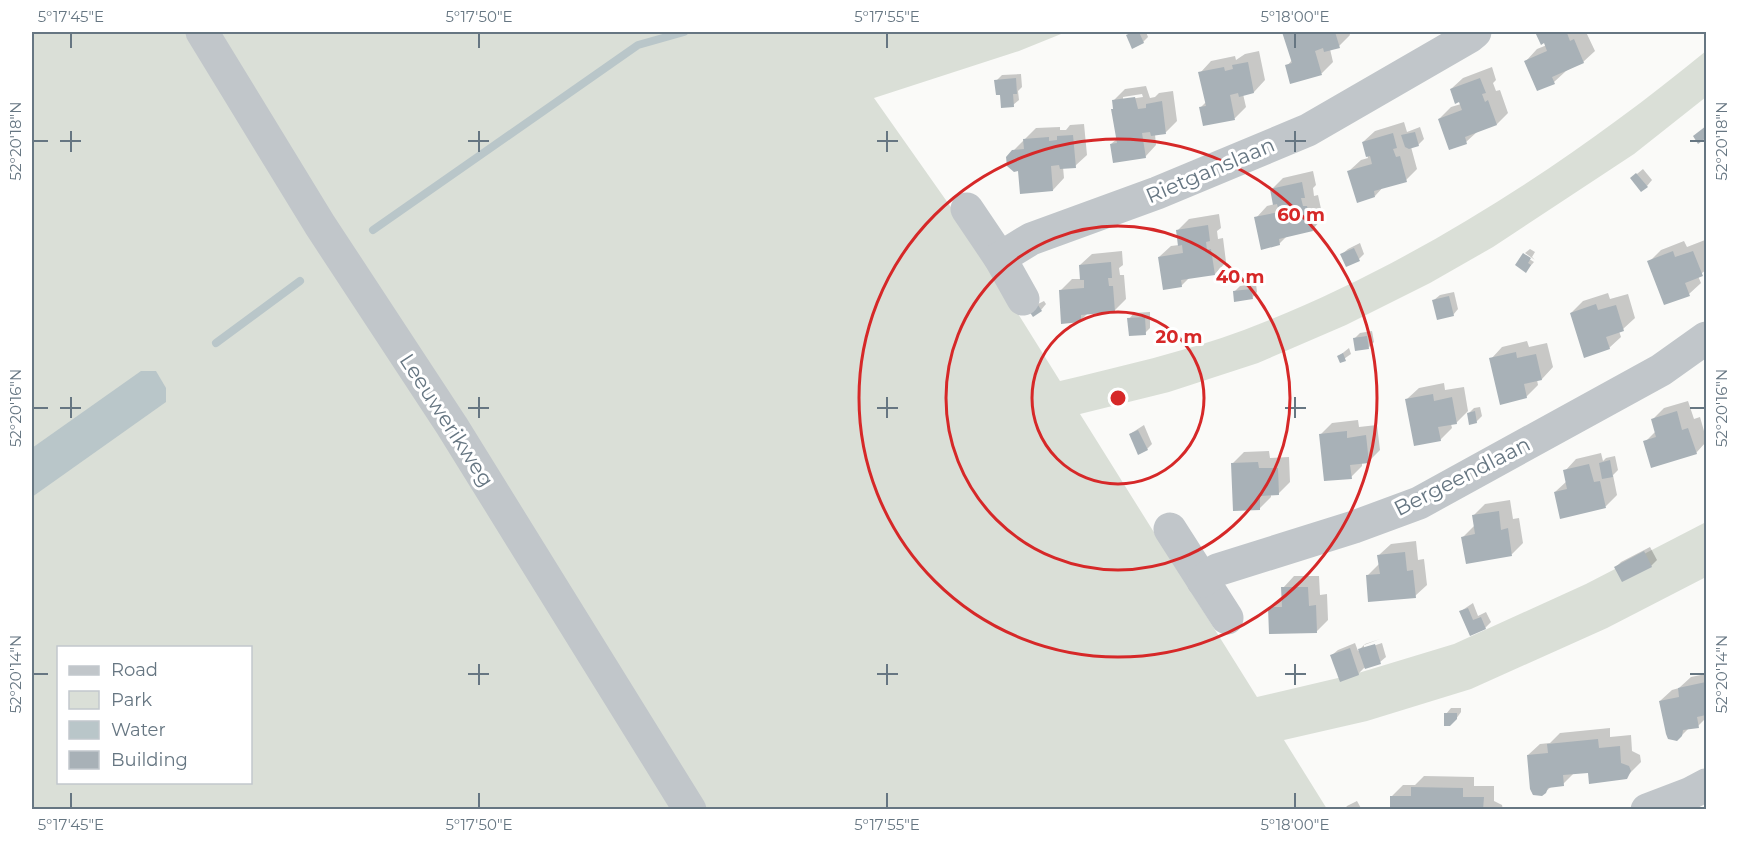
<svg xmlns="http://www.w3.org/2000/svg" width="1738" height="841" font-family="Montserrat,sans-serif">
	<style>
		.green { fill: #dadfd7; fill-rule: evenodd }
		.water { fill: #b9c6c9 }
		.shadow { fill: #0003; fill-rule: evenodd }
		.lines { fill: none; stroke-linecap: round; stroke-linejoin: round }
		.stream { stroke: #b9c6c9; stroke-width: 8 }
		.building { fill: #a8b1b7 }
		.minor { stroke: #c1c6ca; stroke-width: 33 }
		.ticks { fill: none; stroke: #667682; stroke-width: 2 }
		.ring { fill: none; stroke: #d62828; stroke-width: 3 }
		.labels { text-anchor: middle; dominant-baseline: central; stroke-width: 6; stroke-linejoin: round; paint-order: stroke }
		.street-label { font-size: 21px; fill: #667682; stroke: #fff }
		.centre { fill: #d62828; stroke: #fff; stroke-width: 3 }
		.ring-label { font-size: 18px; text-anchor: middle; font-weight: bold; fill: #d62828; stroke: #fff; stroke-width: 6; stroke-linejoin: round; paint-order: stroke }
		.neatline { fill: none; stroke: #667682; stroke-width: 2 }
		.ticks-label { font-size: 15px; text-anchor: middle; fill: #667682 }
	</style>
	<rect width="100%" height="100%" fill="#fafaf8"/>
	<path class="green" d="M32,32H1066L1019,51L874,98L955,213L1060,381C1122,366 1184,352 1244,330C1408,268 1571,162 1706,51V97L1634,154L1493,247L1430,283L1346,325L1258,363L1169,392L1080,414L1257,697L1355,674L1454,644L1586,584L1706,522V577L1607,628L1471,689L1367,721L1284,740L1327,809H32ZM58,648H250V782H58Z"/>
	<polygon class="water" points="141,371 156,371 166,388 166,402 32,497 32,448"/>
	<g class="shadow">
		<polygon points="1131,32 1146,32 1148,37 1143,42 1128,35"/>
		<polygon points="1284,32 1349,32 1350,35 1339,46 1330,49 1333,62 1322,73 1291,82 1287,66 1292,60"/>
		<polygon points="1536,32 1586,32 1595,51 1583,62 1566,71 1554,82 1538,89 1526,61 1537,49 1547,45 1545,41 1541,43"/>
		<polygon points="1259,51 1265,80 1254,92 1243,94 1246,107 1235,118 1204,125 1200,108 1206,102 1200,73 1211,61 1235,56 1236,60 1245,54"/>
		<polygon points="1492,67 1496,80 1493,83 1496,91 1500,90 1508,113 1497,124 1478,131 1466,142 1439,119 1451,107 1461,104 1451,89 1463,78"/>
		<polygon points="1021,74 1022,87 1018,91 1019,100 1013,105 1001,94 996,81 1002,75"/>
		<path d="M1146,86L1150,98L1155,97L1159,93L1173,91L1177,121L1166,132L1155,134L1156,145L1145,157L1111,144L1118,138L1114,100L1125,89ZM1142,94L1143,97L1123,100V97Z"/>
		<polygon points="1404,122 1407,132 1420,127 1424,139 1418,145 1411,147 1417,169 1406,180 1384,186 1375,196 1349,171 1361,160 1368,158 1363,142 1375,131"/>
		<polygon points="1084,124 1087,155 1075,166 1063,167 1064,178 1053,190 1020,170 1013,151 1036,128 1060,127 1060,130 1066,130 1070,125"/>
		<polygon points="1643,169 1652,180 1647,186 1632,178"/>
		<polygon points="1313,171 1316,185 1313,188 1314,196 1318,195 1323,218 1312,230 1288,235 1279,244 1256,218 1267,206 1275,204 1272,189 1283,178"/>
		<polygon points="1219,214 1221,228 1217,231 1218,239 1223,238 1226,262 1215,274 1190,277 1181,286 1159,257 1171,246 1179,245 1177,231 1189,219"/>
		<polygon points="1705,240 1706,270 1698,276 1701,283 1689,294 1649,262 1661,250 1684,241 1687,247"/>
		<polygon points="1360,243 1364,254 1359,259 1342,254 1348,249"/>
		<polygon points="1530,249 1535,252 1532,257 1535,260 1525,253"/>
		<polygon points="1122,251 1123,265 1119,268 1120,275 1124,275 1126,299 1114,311 1088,313 1080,321 1060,291 1072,279 1081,279 1080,265 1092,254"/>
		<polygon points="1523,255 1534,262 1526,271"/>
		<polygon points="1256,284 1257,292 1252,298 1234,292 1240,286"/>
		<polygon points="1454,292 1458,309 1453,315 1434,300 1440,295"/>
		<polygon points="1608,293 1610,299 1628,294 1635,318 1623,329 1619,331 1621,337 1609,348 1571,313 1583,301"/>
		<polygon points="1044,301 1046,304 1041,310 1036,305"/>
		<polygon points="1150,312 1150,328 1145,333 1129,319 1134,313"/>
		<polygon points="1372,331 1374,342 1368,348 1355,338 1360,333"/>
		<polygon points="1527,341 1529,347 1547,343 1553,367 1542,379 1537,380 1538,385 1526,397 1491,359 1502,347"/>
		<polygon points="1349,348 1351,354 1341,361 1339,356"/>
		<polygon points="1444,383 1445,390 1464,387 1468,411 1456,423 1451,424 1452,428 1440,440 1407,399 1419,388"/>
		<polygon points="1688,401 1694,419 1700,417 1706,438 1706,442 1696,453 1645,442 1656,431 1653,419 1664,408"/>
		<polygon points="1480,407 1482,416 1476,422 1469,413 1474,408"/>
		<polygon points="1358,420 1359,427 1377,425 1380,450 1369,461 1362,462 1362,466 1351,477 1321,434 1332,423"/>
		<polygon points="1144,425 1152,444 1147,449 1130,434"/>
		<polygon points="1269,451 1270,458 1289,457 1290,482 1278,494 1271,494 1271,497 1260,508 1232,464 1244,452"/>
		<polygon points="1601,453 1603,461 1606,458 1615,456 1618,470 1613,475 1617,495 1606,506 1561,517 1555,492 1567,481 1565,471 1576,459"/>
		<polygon points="1510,500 1513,519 1519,518 1523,543 1512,554 1463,537 1475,525 1473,516 1485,504"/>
		<polygon points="1416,541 1418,560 1424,559 1427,585 1415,596 1367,576 1379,564 1379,555 1391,544"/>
		<polygon points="1650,547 1657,560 1651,566 1616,567 1621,562"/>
		<polygon points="1294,576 1319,576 1320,595 1327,594 1328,620 1316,632 1270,608 1283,596 1283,588"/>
		<polygon points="1473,603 1478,616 1486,612 1491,622 1485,628 1471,634 1461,611"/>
		<polygon points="1380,639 1364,645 1364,649 1382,643 1386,657 1380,662 1364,668 1358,674 1332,655 1338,650 1355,643 1358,651 1365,644"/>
		<polygon points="1706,674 1706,718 1698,726 1689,728 1679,738 1660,701 1672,690 1679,688 1691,677"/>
		<polygon points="1451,708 1461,708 1461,712 1456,719 1446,714"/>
		<polygon points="1610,728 1610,737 1631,735 1632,751 1640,755 1641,762 1625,778 1590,771 1575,772 1563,784 1552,786 1543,794 1528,755 1540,744 1550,743 1560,733"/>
		<polygon points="1424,776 1474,777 1474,786 1494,786 1494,801 1502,805 1503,810 1391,810 1391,797 1403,785 1415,785"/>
		<polygon points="1357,801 1362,810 1344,810 1347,806"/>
	</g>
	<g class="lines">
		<g class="stream">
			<polyline points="373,230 638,45 684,32"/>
			<polyline points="216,343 300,281"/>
		</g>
	</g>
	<g class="building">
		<polygon points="1133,32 1139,32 1144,43 1132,49 1126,35"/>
		<polygon points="1282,32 1335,32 1340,48 1324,52 1323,48 1315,51 1322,75 1290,84 1285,65 1292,63"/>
		<polygon points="1535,32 1571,32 1567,33 1570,41 1574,39 1584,63 1552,77 1555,84 1537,91 1524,61 1547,51 1544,43 1541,45"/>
		<polygon points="1248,62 1254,93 1239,97 1238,93 1230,95 1235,120 1203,126 1199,107 1206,106 1198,72 1224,67 1225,71 1233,69 1232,65"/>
		<polygon points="1016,78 1017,94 1013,94 1014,107 1001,108 1000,95 996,95 994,80"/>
		<polygon points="1480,78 1486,93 1482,94 1485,102 1488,100 1497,125 1465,137 1467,144 1449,150 1438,119 1462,110 1459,102 1455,104 1450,89"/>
		<polygon points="1135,97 1138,109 1146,108 1146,104 1162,101 1166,134 1151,136 1150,132 1142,133 1146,158 1113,163 1110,144 1117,143 1111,109 1113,109 1112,100"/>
		<polygon points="1706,126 1706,138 1698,144 1693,136"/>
		<polygon points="1415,132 1419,146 1409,149 1405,147 1401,135"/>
		<polygon points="1393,133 1397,148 1393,149 1396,157 1400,156 1407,182 1374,191 1375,197 1357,203 1347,171 1372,164 1370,156 1366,157 1362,142"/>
		<polygon points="1073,135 1076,168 1060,169 1059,165 1051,166 1053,191 1020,194 1018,171 1014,172 1007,166 1006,157 1012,150 1024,149 1023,139 1049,137 1049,141 1057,140 1057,136"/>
		<polygon points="1636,173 1648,187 1641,192 1630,178"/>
		<polygon points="1302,182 1305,198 1301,198 1303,206 1307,206 1313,231 1279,239 1280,245 1261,250 1254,217 1279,212 1277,204 1273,205 1270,189"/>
		<polygon points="1208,225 1210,241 1206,242 1207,250 1211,249 1215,275 1181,280 1182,287 1163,290 1158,257 1183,253 1182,245 1178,246 1176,230"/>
		<polygon points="1354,248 1360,261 1346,267 1340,254"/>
		<polygon points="1673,251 1675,257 1693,251 1703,276 1685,283 1690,296 1664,305 1647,261"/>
		<polygon points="1523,253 1531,258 1528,263 1531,265 1526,273 1515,265"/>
		<polygon points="1111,262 1112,278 1108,278 1109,286 1113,286 1115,312 1081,315 1081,322 1061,324 1059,290 1084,288 1084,280 1080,280 1079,265"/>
		<polygon points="1251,289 1253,299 1234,302 1233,291"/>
		<polygon points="1449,296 1454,316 1437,320 1432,300"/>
		<polygon points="1596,304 1598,310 1616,305 1624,331 1606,337 1610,349 1584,358 1570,313"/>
		<polygon points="1038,305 1042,311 1033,317 1029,311"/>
		<polygon points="1145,317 1146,335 1129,336 1127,318"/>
		<polygon points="1367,336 1369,349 1355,351 1353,338"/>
		<polygon points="1516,352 1517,358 1536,354 1542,380 1524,384 1527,398 1500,405 1489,358"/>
		<polygon points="1343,353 1346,361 1340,363 1337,356"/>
		<polygon points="1433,394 1434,401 1452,397 1457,424 1438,427 1441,441 1414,446 1405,399"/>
		<polygon points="1475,411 1477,423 1469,425 1467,413"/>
		<polygon points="1677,411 1682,430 1688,428 1697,454 1651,468 1643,441 1656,437 1651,419"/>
		<polygon points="1138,430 1148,450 1138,455 1129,434"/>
		<polygon points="1347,431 1347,438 1366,435 1369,463 1350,465 1352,479 1324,481 1319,434"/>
		<polygon points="1610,460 1613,477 1602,479 1599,463"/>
		<polygon points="1258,462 1259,468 1278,468 1279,495 1260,496 1260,510 1233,511 1231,463"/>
		<polygon points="1589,464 1594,482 1600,481 1606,508 1560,519 1554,492 1567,489 1563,470"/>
		<polygon points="1499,511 1501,530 1508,528 1512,556 1466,564 1461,537 1475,534 1472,515"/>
		<polygon points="1644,551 1652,567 1622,582 1614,567"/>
		<polygon points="1405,552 1407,571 1413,570 1416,598 1368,602 1366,575 1380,574 1377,555"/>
		<polygon points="1281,587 1308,587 1309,606 1316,605 1317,633 1269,634 1268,607 1282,607"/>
		<polygon points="1468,608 1473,620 1481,617 1486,629 1470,636 1459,611"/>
		<polygon points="1375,644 1381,664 1365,669 1358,649"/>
		<polygon points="1350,648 1359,675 1340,682 1330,655"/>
		<polygon points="1706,682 1706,715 1697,717 1699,728 1683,730 1682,736 1677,741 1668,739 1666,734 1659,701 1679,697 1678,688"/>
		<polygon points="1444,713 1457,713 1457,719 1450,726 1444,726"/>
		<polygon points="1598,739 1599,748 1620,746 1621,763 1629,766 1631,771 1627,779 1589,784 1588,773 1563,775 1564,786 1548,788 1546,793 1542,796 1533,795 1530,789 1527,755 1548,753 1547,744"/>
		<polygon points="1411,787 1463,788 1463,797 1484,797 1483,810 1390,810 1390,796 1411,796"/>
	</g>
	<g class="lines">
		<g class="minor">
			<polyline points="202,32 320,225 452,426 690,810"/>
			<polyline points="967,209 1000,258 1023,299"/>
			<polyline points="1000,258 1031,239 1157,193 1308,130 1469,37 1475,32"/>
			<polyline points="1170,529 1227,618"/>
			<polyline points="1203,581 1217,570 1354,527 1419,503 1661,370 1706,338"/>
			<polyline points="1647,810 1689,794 1706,785"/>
		</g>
	</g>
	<path class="ticks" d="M71,33V48M479,33V48M887,33V48M1295,33V48M71,131V152M479,131V152M887,131V152M1295,131V152M33,141H48M60,141H81M468,141H489M877,141H898M1285,141H1306M1690,141H1705M71,397V418M479,397V418M887,397V418M1295,397V418M33,408H48M60,408H81M468,408H489M877,408H898M1285,408H1306M1690,408H1705M479,664V685M887,664V685M1295,664V685M33,674H48M468,674H489M877,674H898M1285,674H1306M1690,674H1705M71,793V808M479,793V808M887,793V808M1295,793V808"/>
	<g class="ring">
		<circle cx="1118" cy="398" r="86"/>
		<circle cx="1118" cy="398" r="172"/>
		<circle cx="1118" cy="398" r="259"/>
	</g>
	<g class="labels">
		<g class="street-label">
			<text transform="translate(1210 170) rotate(-23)">Rietganslaan</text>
			<text transform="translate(447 420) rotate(57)">Leeuwerikweg</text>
			<text transform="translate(1462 476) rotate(-27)">Bergeendlaan</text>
		</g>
	</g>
	<circle cx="1118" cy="398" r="9" class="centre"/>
	<g class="ring-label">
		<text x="1301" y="221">60 m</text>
		<text x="1240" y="283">40 m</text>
		<text x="1179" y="343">20 m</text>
	</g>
	<rect width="1738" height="841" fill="none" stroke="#ffffff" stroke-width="66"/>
	<rect x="57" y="646" width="195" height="138" fill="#ffffff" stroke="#c2c8cd" stroke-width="1.5"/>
	<rect x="69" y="666" width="30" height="9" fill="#c1c6ca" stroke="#c2c8cd" stroke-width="1.5"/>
	<text x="111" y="676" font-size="18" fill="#667682">Road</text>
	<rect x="69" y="691" width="30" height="18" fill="#dadfd7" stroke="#c2c8cd" stroke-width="1.5"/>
	<text x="111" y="706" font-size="18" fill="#667682">Park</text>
	<rect x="69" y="721" width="30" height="18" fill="#b9c6c9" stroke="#c2c8cd" stroke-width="1.5"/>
	<text x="111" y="736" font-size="18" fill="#667682">Water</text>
	<rect x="69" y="751" width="30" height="18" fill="#a8b1b7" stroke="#c2c8cd" stroke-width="1.5"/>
	<text x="111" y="766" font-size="18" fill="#667682">Building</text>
	<rect x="33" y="33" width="1672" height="775" class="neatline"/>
	<g class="ticks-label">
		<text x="71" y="22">5°17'45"E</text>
		<text x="479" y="22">5°17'50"E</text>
		<text x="887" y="22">5°17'55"E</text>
		<text x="1295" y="22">5°18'00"E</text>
		<text transform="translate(16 141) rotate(-90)" y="5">52°20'18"N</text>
		<text transform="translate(1722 141) rotate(-90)" y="5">52°20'18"N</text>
		<text transform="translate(16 408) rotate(-90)" y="5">52°20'16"N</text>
		<text transform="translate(1722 408) rotate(-90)" y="5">52°20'16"N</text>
		<text transform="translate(16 674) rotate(-90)" y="5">52°20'14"N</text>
		<text transform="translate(1722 674) rotate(-90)" y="5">52°20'14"N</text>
		<text x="71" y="830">5°17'45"E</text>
		<text x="479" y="830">5°17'50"E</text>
		<text x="887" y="830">5°17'55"E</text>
		<text x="1295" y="830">5°18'00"E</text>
	</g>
</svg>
